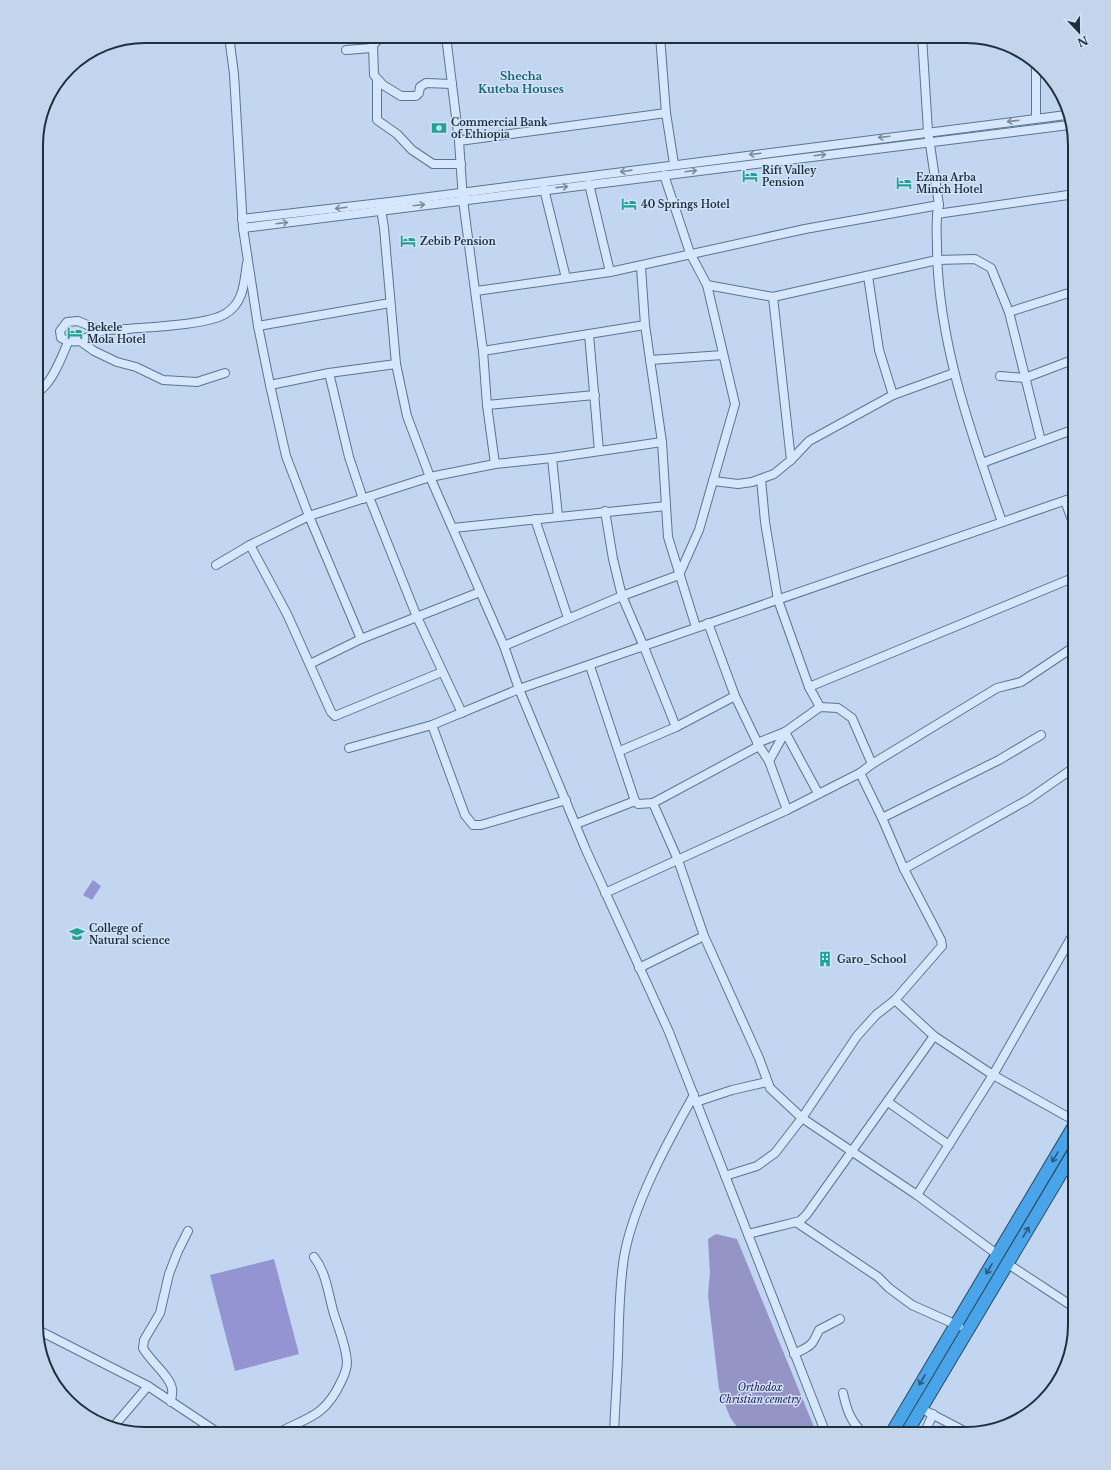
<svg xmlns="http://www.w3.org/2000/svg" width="1111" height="1470" font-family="'Libre Baskerville',serif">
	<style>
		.green { fill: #9494d2 }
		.cemetery { fill: #9494c6 }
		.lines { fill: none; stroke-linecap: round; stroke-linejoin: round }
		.minor-casing { stroke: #57778e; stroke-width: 10 }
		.highway-casing { stroke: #2b4b5b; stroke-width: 14 }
		.minor { stroke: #d6e6fc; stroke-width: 8 }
		.highway { stroke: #4aa4ea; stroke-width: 12 }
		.oneway { stroke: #7a8c9c }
		.oneway2 { stroke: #2d5979 }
		.labels { text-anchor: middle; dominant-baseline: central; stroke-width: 3; stroke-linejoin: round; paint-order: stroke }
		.poi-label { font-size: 10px; font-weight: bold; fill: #1d313c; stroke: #d2e2f9; text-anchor: start }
		.park-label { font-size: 10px; font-style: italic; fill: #29215b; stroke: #d2e2f9 }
		.neighbourhood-label { font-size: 11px; font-weight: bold; fill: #18666d; stroke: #d2e2f9 }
		.rim { fill: none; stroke: #1d313c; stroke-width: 2 }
	</style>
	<rect width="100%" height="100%" fill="#c2d6f2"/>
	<g class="green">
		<polygon points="93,880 101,886 92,900 83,895"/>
		<polygon points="274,1259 299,1354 235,1371 210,1275"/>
	</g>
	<polygon class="cemetery" points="716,1234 737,1239 814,1427 778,1434 745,1434 741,1433 730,1417 719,1389 708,1295 710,1272 708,1239"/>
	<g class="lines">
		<g class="minor-casing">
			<g id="minor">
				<polyline points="229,36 234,74 243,228 258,326 270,385 286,456 309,516 361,639"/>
				<polyline points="382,36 373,45 374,75 383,85 401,96 416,96 419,93 420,87 426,83 452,84"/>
				<polyline points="446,36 459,141 463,200 483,351 487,405 495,464"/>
				<polyline points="660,36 666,113 674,164"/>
				<path d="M922,36L928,131L939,205C935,219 937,234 937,248C938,342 971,433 1002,522"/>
				<polyline points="346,50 372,48"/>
				<polyline points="377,80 377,120 397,134 412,150 433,164 461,164"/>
				<polyline points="1036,118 1036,65"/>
				<polyline points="459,141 666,113"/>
				<polyline points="589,184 610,272"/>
				<polyline points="544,189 566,278"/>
				<polyline points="380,203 384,228 396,364 407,416 430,477 504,646 519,689 586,850 669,1032 826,1434"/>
				<polyline points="937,214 1075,194"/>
				<polyline points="242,219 398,201 1066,115"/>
				<polyline points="243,228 1069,125"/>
				<polyline points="641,267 645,325 662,442 668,537 696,627"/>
				<polyline points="868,276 879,350 893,395"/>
				<polyline points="707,285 773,297 937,260 975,259 991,268 1009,312 1041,441"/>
				<polyline points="476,291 610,272 805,229 939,205"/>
				<polyline points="773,297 791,460"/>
				<polyline points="1009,312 1075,291"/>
				<polyline points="258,326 390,303"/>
				<path d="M101,331L78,321L67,322L60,331L61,338C80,347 85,336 101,331C108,329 118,330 125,329C148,327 207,325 225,314C244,303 244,283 247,263"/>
				<polyline points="589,334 599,451"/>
				<polyline points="80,341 94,351 117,362 136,367 163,380 197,382 225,373"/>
				<polyline points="483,351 645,325"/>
				<polyline points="650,360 723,355"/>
				<polyline points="329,373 349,457 363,499"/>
				<polyline points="1000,376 1025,378 1075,359"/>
				<polyline points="270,385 329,373 396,364"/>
				<path d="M36,392C50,389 63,354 68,342"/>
				<polyline points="487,405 595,395"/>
				<polyline points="552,458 558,516"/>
				<polyline points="982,463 1075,429"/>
				<polyline points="761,479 765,522 778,600 809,687 820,707"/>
				<polyline points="713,481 738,484 752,482 774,474 791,460 809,441 893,395 954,373"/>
				<polyline points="369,497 417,617 462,713"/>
				<polyline points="1065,501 1075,528"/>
				<polyline points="605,511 613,559 622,596 644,647 676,727"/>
				<polyline points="535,519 568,618"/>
				<polyline points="453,528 666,506"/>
				<polyline points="250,545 287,614 331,712 335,716 442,672"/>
				<polyline points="216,565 250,545 309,516 430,477 495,464 552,458 662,442"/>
				<polyline points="708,623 735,696 759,746 769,761 787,810"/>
				<polyline points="504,646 622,596 679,575 699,530 735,404 707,285 690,253 664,175"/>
				<polyline points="310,664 361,639 480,592"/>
				<polyline points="590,666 635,801 638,804 653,803 678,860 704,936 639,968"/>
				<polyline points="809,687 1075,577"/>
				<polyline points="432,725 465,815 473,825 481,825 566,800"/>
				<polyline points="785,732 818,793"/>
				<polyline points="757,743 785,732 820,707 838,708 852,718 872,764"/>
				<polyline points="349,748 432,725 519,689 1075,497"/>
				<polyline points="620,751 676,727 735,696"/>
				<polyline points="769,761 785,732"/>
				<polyline points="653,803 759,746"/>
				<polyline points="882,818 999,760 1041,735"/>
				<polyline points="576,824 635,801"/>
				<polyline points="904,869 1029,799 1075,767"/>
				<polyline points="605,893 787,810 860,773 872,764 997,688 1021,682 1075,646"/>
				<polyline points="704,936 759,1058 770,1088 802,1118 917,1195 998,1255"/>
				<polyline points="895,1000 934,1036 993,1075 1075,1121"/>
				<polyline points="696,1102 732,1090 767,1082"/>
				<polyline points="888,1102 949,1145"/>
				<polyline points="725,1176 757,1166 775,1153 802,1118 857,1036 876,1015 895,1000 942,946 941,940 904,869 882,818 860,773"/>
				<polyline points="917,1195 993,1075 1075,931"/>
				<polyline points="796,1222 878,1277 889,1288 912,1305 959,1326"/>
				<polyline points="748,1234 800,1221 807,1214 934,1036"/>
				<polyline points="1008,1264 1075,1308"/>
				<polyline points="38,1330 148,1386 220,1434"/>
				<path d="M794,1354C811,1346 812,1346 819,1330L840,1319"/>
				<path d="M843,1393C847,1411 851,1422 864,1434"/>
				<path d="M171,1402C171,1398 173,1393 172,1389C171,1377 149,1360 143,1348L144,1340L160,1313L169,1274L178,1251L188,1231"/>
				<polyline points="920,1408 968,1433"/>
				<polyline points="114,1426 148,1386"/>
				<path d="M276,1434C307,1417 324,1418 341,1382C344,1376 347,1369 347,1362C346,1345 339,1330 334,1314C328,1294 327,1274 314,1257"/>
				<path d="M614,1434C615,1408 617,1381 618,1355C619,1322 619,1289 624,1257C633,1205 668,1141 694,1095"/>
				<polyline points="924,1434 933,1414"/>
			</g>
		</g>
		<g class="highway-casing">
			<g id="highway">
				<polyline points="891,1434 1075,1124"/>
				<polyline points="906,1434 1075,1150"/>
			</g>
		</g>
		<use href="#minor" class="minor"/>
		<use href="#highway" class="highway"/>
	</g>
	<defs><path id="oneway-shaft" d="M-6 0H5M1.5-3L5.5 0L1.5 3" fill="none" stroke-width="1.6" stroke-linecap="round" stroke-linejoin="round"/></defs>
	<g class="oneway">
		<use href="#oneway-shaft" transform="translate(1013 121) rotate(173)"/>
		<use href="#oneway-shaft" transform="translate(884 137) rotate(173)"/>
		<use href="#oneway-shaft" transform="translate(755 154) rotate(173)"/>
		<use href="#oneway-shaft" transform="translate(820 155) rotate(-7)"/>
		<use href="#oneway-shaft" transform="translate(626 171) rotate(172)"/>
		<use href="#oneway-shaft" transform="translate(691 171) rotate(-7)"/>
		<use href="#oneway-shaft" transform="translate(562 187) rotate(-6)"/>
		<use href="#oneway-shaft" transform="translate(419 205) rotate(-7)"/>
		<use href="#oneway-shaft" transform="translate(341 208) rotate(173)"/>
		<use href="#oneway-shaft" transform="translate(282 223) rotate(-7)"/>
	</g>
	<g class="oneway2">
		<use href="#oneway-shaft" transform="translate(1055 1157) rotate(121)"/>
		<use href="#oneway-shaft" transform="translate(1026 1232) rotate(-59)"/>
		<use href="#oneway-shaft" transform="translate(989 1269) rotate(121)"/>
		<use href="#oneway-shaft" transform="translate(922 1380) rotate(121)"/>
	</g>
	<defs>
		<g id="bank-bare" transform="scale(1.2)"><path d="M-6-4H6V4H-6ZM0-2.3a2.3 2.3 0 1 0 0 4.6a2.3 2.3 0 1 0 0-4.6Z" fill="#21a393" stroke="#d2e2f9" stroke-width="2.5" paint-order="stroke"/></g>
		<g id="hotel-bare" transform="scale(1.2)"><path d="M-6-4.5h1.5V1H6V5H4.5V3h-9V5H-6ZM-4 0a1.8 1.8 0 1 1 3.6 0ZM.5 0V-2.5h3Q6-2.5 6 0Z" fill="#21a393" stroke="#d2e2f9" stroke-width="2.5" paint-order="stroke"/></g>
		<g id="university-bare" transform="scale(1.2)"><path d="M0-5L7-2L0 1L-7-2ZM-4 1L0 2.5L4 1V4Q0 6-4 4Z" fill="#21a393" stroke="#d2e2f9" stroke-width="2.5" paint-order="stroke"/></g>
		<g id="building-bare" transform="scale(1.2)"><path d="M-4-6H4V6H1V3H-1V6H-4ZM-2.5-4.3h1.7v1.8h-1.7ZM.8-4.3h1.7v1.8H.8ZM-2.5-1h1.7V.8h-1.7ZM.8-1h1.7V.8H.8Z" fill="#21a393" stroke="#d2e2f9" stroke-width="2.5" paint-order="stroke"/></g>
	</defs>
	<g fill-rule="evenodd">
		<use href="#bank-bare" x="439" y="128"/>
		<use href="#hotel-bare" x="750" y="176"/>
		<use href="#hotel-bare" x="904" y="183"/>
		<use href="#hotel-bare" x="629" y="204"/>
		<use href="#hotel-bare" x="408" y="241"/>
		<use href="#hotel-bare" x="75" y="333"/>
		<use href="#university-bare" x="77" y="934"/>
		<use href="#building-bare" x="825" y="959"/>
	</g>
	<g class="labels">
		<g class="poi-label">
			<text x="451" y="122">Commercial Bank<tspan x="451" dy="12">of Ethiopia</tspan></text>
			<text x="762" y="170">Rift Valley<tspan x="762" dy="12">Pension</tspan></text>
			<text x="916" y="177">Ezana Arba<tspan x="916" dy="12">Minch Hotel</tspan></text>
			<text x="641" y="204">40 Springs Hotel</text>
			<text x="420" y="241">Zebib Pension</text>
			<text x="87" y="327">Bekele<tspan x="87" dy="12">Mola Hotel</tspan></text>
			<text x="89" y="928">College of<tspan x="89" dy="12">Natural science</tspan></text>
			<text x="837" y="959">Garo_School</text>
		</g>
		<g class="park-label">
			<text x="760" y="1387">Orthodox<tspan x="760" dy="12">Christian cemetry</tspan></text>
		</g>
		<g class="neighbourhood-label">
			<text x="521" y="76">Shecha<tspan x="521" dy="13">Kuteba Houses</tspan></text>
		</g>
	</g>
	<path d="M0 0H1111V1470H0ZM145 43H966A102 102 0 0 1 1068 145V1325A102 102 0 0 1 966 1427H145A102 102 0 0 1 43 1325V145A102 102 0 0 1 145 43Z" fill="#c4d4ea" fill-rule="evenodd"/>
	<path class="rim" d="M145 43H966A102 102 0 0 1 1068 145V1325A102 102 0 0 1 966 1427H145A102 102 0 0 1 43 1325V145A102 102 0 0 1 145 43Z"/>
	<g transform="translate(1079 32) rotate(158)" stroke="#d2e2f9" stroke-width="3" paint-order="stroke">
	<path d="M0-3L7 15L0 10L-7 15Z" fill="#1d313c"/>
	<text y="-6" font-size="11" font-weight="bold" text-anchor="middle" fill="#1d313c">N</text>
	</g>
</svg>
